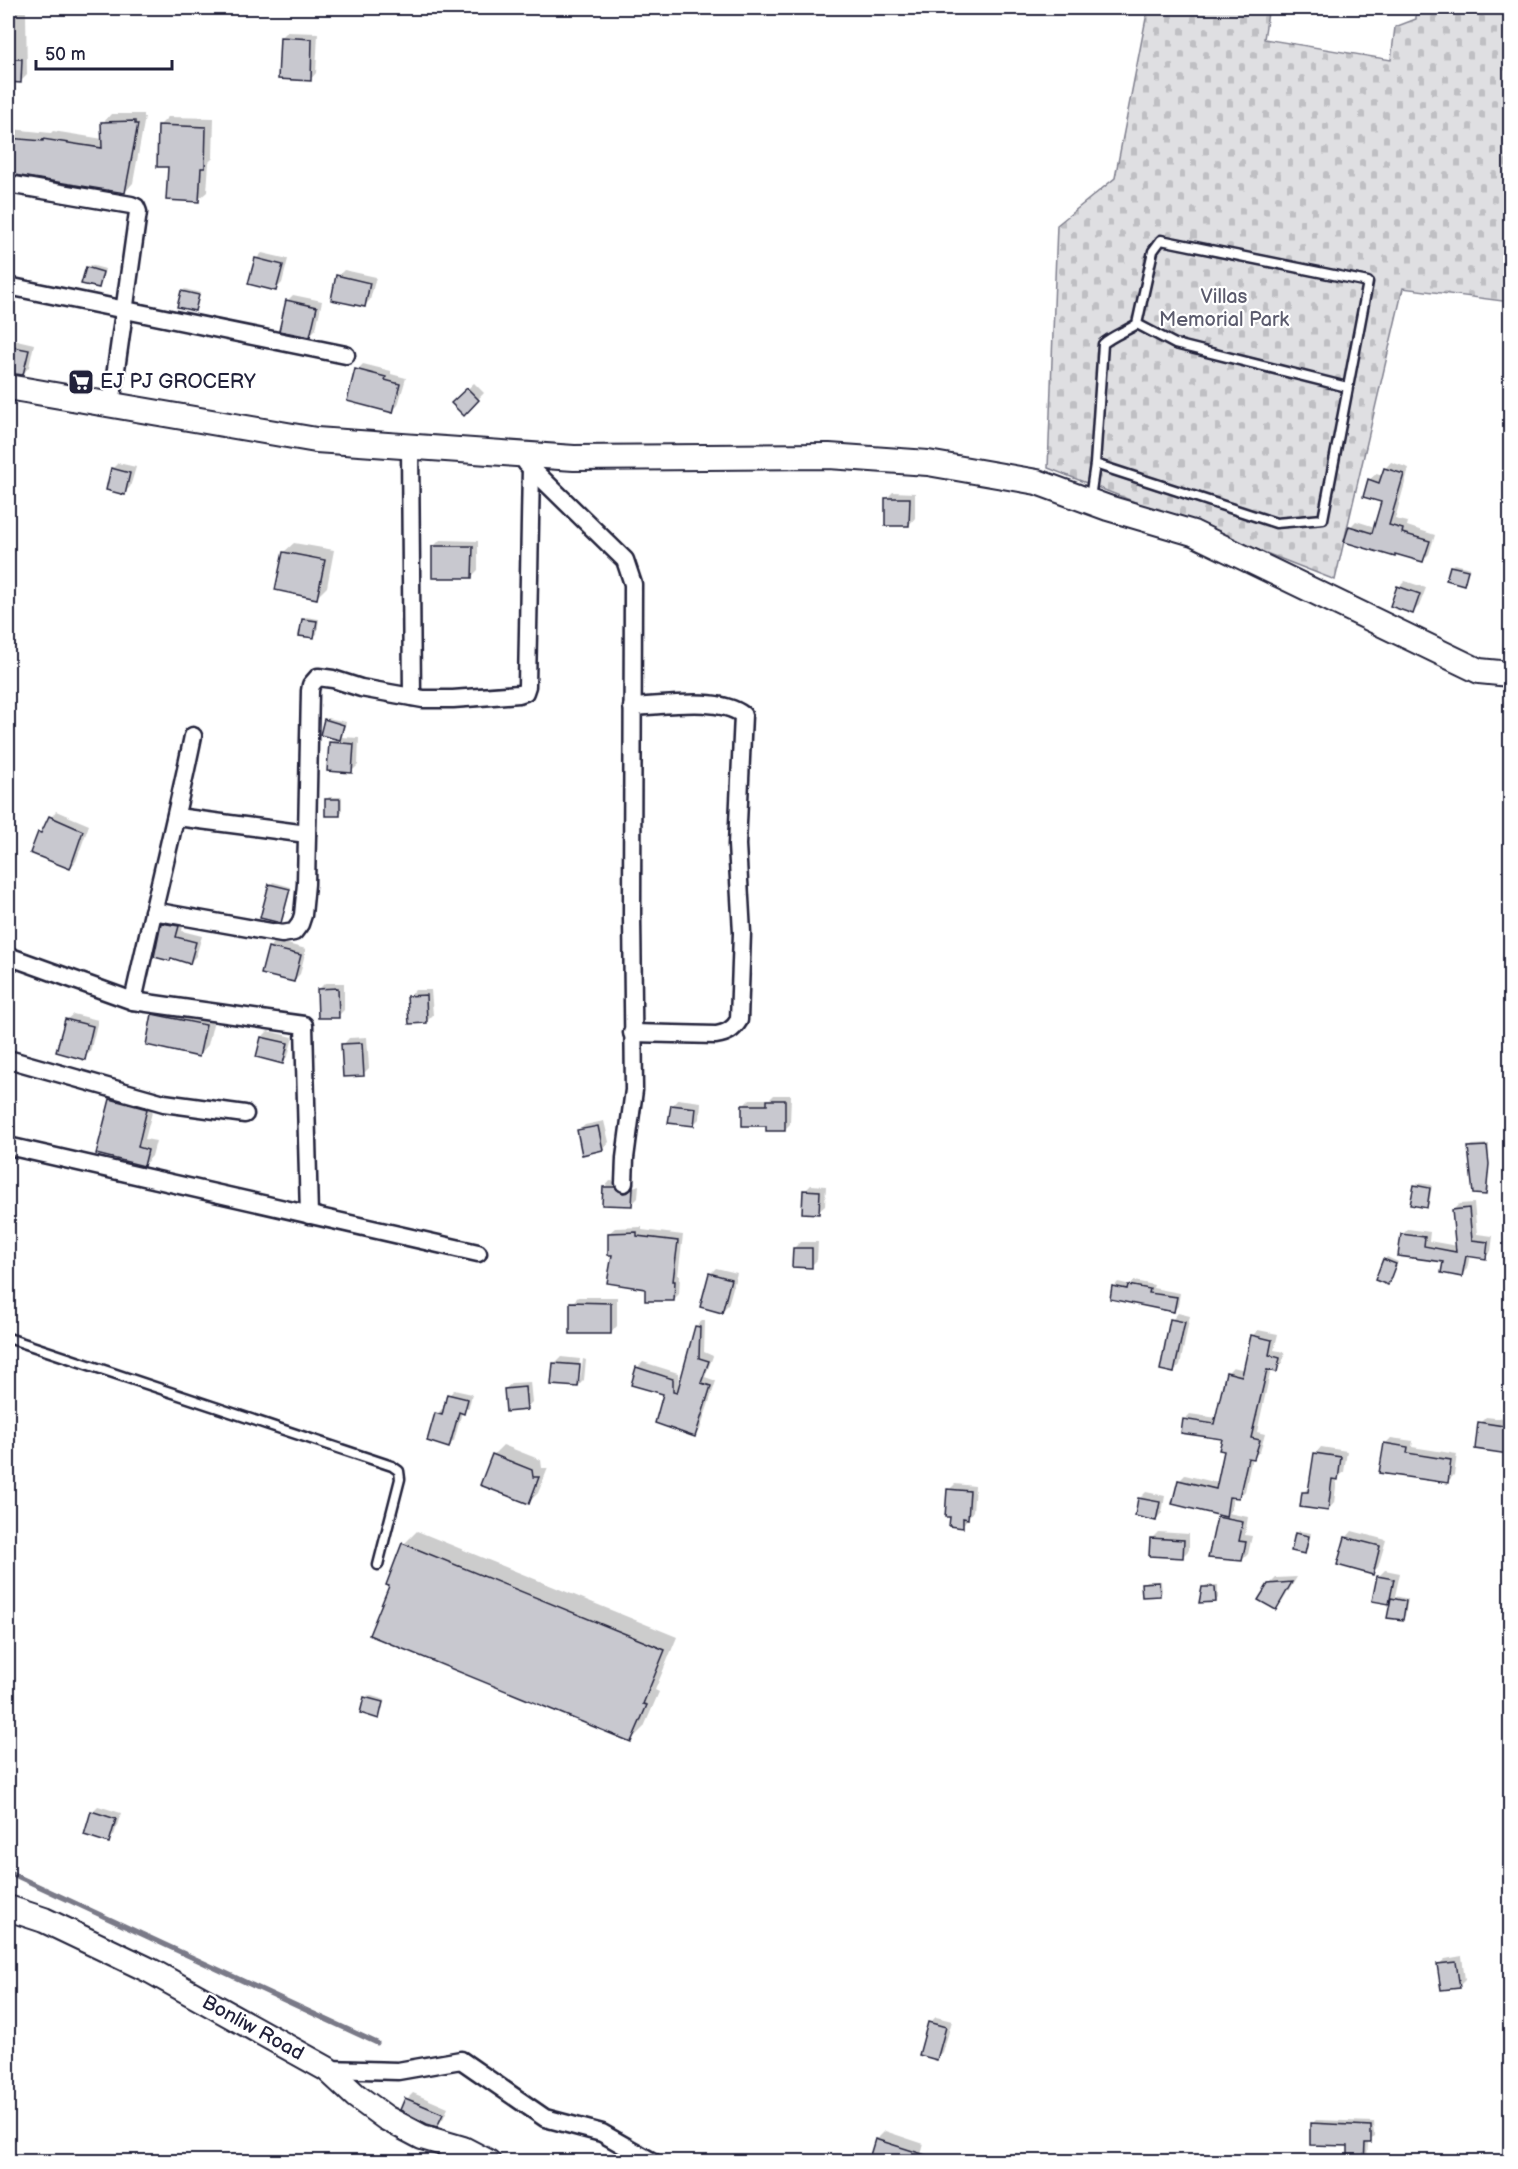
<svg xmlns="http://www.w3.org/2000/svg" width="1518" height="2169" font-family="'Balsamiq Sans',sans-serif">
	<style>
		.cemetery { fill: url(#cemetery-stones); stroke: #80808e; stroke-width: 1.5 }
		.shadow { fill: #0003 }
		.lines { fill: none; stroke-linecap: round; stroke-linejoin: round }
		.stream { stroke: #7a7a88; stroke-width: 5 }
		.building { fill: #c8c8cf; stroke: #22223b; stroke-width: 1.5 }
		.lane-casing { stroke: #22223b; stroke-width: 13 }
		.street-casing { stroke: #22223b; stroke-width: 21 }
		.secondary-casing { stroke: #22223b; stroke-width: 28 }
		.lane { stroke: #fff; stroke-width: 8 }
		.street { stroke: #fff; stroke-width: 16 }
		.secondary { stroke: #fff; stroke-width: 24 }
		.labels { text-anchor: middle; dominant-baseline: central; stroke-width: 4.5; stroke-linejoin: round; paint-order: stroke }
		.park-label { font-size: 20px; fill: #5b5b6d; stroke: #fff }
		.poi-label { font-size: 20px; fill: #22223b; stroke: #fff; text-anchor: start }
		.street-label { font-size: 20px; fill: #22223b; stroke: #fff }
	</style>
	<defs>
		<pattern id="cemetery-stones" width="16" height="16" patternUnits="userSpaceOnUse" patternTransform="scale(1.5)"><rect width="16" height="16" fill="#dfdfe2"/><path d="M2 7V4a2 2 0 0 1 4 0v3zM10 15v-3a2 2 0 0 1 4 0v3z" fill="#bfbfc3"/></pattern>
	</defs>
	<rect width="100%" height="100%" fill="#fff"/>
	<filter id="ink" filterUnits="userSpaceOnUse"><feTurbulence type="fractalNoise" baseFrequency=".0167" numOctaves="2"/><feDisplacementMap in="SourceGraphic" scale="12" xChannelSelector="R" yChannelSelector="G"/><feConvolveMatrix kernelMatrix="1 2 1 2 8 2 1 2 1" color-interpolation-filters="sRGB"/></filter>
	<g filter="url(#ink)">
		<polygon class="cemetery" points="1148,8 1236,8 1268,13 1264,39 1391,60 1395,27 1416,19 1416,8 1510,8 1510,302 1403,288 1335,580 1048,468 1057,225 1115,178"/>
		<g class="shadow">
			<polygon points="8,11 26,12 27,75 21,81 11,81 8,113"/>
			<polygon points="287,32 318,33 316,73 310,80 281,38"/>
			<polygon points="111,114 143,114 143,117 145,117 133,183 125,192 8,172 8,132 11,129 51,133 53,131 103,139 103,123"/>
			<polygon points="168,117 214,118 213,158 209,162 207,192 198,200 170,166 159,126"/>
			<polygon points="262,253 288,259 282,283 276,289 256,259"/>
			<polygon points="90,265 105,269 101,284 98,286 87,268"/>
			<polygon points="344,270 376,277 370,300 364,306 338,276"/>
			<polygon points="185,289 200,293 197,307 194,310 182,291"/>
			<polygon points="293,295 322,301 316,329 310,335 287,301"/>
			<polygon points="8,338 34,344 29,367 23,374 8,372"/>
			<polygon points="363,364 391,371 391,374 406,378 398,405 392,412 357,370"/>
			<polygon points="474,383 484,393 464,414 453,403"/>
			<polygon points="1391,462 1409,468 1395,519 1408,522 1407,526 1435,535 1429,554 1423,560 1397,553 1394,555 1350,527 1356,521 1375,527 1383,501 1369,480 1376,474 1383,476 1385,469"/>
			<polygon points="118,463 136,467 130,487 124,493 112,469"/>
			<polygon points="893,492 915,493 915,518 909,525 887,498"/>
			<polygon points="440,540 478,541 478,570 472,576 434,546"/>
			<polygon points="294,543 334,550 327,587 317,597 284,552"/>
			<polygon points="1454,564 1470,568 1464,583 1451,566"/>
			<polygon points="1405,581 1426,588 1419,606 1413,612 1399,587"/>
			<polygon points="306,617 319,619 317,634 314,636 304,619"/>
			<polygon points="328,718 346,722 342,737 359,738 358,765 352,771 331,743 336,738 326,720"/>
			<polygon points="329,797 342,797 342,812 339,815 326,800"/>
			<polygon points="56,811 89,825 76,861 70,868 40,833"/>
			<polygon points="273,882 291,887 283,919 280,921 270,885"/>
			<polygon points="169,918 184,920 182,931 202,936 196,956 190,962 172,957 170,960 163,924"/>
			<polygon points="276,941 306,949 300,974 294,980 269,948"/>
			<polygon points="325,983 344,983 344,1010 338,1016 319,989"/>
			<polygon points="415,990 431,990 433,1015 426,1022 409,997"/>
			<polygon points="163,1005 215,1016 208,1045 199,1055 153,1015"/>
			<polygon points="73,1014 98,1020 90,1052 84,1058 66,1020"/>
			<polygon points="268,1031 293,1037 288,1056 282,1062 262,1037"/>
			<polygon points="367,1037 369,1068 363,1074 343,1045 349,1038"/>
			<polygon points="120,1091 155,1101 145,1139 156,1141 152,1156 144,1165 112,1100"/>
			<polygon points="774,1095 791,1095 790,1124 784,1130 768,1125 744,1105 750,1099 770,1099"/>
			<polygon points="678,1099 701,1102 700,1118 693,1125 672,1106"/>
			<polygon points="604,1121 609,1142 603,1149 578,1131 585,1125"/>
			<polygon points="1489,1144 1488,1191 1485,1194 1469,1148 1472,1145"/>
			<polygon points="610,1181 621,1182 630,1188 639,1185 638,1198 632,1204 604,1188"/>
			<polygon points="1418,1183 1432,1185 1429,1204 1427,1206 1415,1186"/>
			<polygon points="811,1185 826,1186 825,1206 818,1212 805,1191"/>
			<polygon points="1474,1203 1477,1234 1493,1236 1491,1251 1485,1257 1470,1255 1467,1269 1461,1275 1445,1261 1402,1235 1408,1229 1430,1232 1429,1241 1457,1246 1453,1210 1459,1204"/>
			<polygon points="642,1227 642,1230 683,1235 678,1275 680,1275 679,1294 674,1299 647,1287 609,1233 615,1228"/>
			<polygon points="800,1242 818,1242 817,1260 811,1266 794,1248"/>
			<polygon points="1387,1257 1398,1262 1388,1283 1384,1260"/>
			<polygon points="716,1268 737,1273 728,1305 722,1311 710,1274"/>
			<polygon points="1134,1281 1154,1285 1153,1288 1180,1293 1178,1306 1174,1310 1114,1287 1118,1282 1131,1285"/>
			<polygon points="578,1297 617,1297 617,1326 611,1333 572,1303"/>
			<polygon points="1178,1313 1190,1316 1180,1365 1174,1371 1172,1320"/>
			<polygon points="702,1321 705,1321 704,1352 713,1356 705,1377 716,1381 700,1430 695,1435 664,1393 637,1368 643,1362 678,1373 679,1389 696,1326"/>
			<polygon points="1258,1330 1278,1334 1274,1350 1285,1352 1282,1364 1276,1370 1271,1369 1257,1432 1265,1434 1260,1452 1252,1457 1245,1491 1239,1497 1233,1496 1231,1510 1228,1513 1248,1517 1245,1535 1252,1536 1248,1554 1242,1560 1219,1518 1222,1515 1179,1481 1185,1475 1218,1483 1225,1450 1224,1437 1184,1420 1190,1414 1217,1418 1227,1373 1233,1367 1245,1370 1252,1336"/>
			<polygon points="561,1357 580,1359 577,1381 580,1381 583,1359 586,1360 584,1380 578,1386 555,1363"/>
			<polygon points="530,1382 532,1402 526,1408 505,1389 512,1383"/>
			<polygon points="454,1390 472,1394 469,1407 462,1412 454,1441 448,1446 437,1414 442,1409 445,1410 449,1395"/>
			<polygon points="1510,1409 1510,1449 1507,1452 1480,1423 1486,1417 1504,1419 1505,1415"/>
			<polygon points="1391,1438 1413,1441 1412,1447 1457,1454 1454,1475 1448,1481 1385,1444"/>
			<polygon points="503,1445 541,1460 542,1468 548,1468 538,1493 529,1502 493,1455"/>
			<polygon points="1321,1447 1347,1451 1344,1472 1337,1479 1334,1503 1328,1510 1304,1492 1310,1486 1315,1454"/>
			<polygon points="955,1484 975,1486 973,1511 962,1526 949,1490"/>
			<polygon points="1146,1492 1165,1496 1162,1513 1156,1519 1140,1498"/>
			<polygon points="417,1531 677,1637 655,1690 659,1692 644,1727 631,1740 390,1585 404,1544"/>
			<polygon points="1299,1531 1311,1533 1307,1550 1305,1552 1296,1534"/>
			<polygon points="1352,1531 1386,1540 1378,1567 1372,1573 1346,1538"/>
			<polygon points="1158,1532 1189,1534 1189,1550 1182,1557 1152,1538"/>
			<polygon points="1385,1570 1400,1573 1395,1596 1408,1599 1405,1616 1402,1619 1392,1599 1389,1603 1374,1600 1379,1576"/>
			<polygon points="1297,1577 1282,1602 1275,1608 1269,1585 1276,1578"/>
			<polygon points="1146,1581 1161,1581 1162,1592 1159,1595 1143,1584"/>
			<polygon points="1206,1585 1218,1585 1218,1598 1216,1601 1204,1588"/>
			<polygon points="368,1695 385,1700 378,1717 366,1698"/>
			<polygon points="98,1806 121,1813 114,1835 108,1841 92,1812"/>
			<polygon points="1462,1956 1465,1980 1459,1986 1438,1965 1445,1959"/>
			<polygon points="936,2017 952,2021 943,2052 937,2058 929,2023"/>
			<polygon points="413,2093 448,2108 443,2119 437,2125 407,2099"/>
			<polygon points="1316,2120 1374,2122 1375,2137 1368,2141 1367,2159 1365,2162 1349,2162 1350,2145 1312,2124"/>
			<polygon points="885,2131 924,2144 919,2162 876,2140"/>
		</g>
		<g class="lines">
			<polyline class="stream" points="8,1872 377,2043"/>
		</g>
		<g class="building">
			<polygon points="280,37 312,39 311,81 278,79"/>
			<polygon points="8,59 22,59 21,83 8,82"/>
			<polygon points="135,121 135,124 138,124 125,193 8,174 8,138 43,141 43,139 102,148 101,122"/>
			<polygon points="158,125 206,127 205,168 201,168 199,202 166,200 168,167 157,167"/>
			<polygon points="255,258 283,265 276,291 248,284"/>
			<polygon points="86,267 103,272 99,288 81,284"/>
			<polygon points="336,275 370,283 365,307 331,300"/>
			<polygon points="181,291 199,295 195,311 177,307"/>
			<polygon points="286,300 317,307 310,337 279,331"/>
			<polygon points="8,346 29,350 23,375 8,373"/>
			<polygon points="355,369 386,377 385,380 400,384 393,413 347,401"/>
			<polygon points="467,388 479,400 464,416 451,403"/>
			<polygon points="111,468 130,473 125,495 106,490"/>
			<polygon points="1384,468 1404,474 1389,525 1403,529 1402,533 1430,541 1423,562 1395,554 1395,557 1344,542 1349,526 1372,533 1381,502 1363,497 1368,479 1379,483"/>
			<polygon points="885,498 910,498 909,526 885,526"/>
			<polygon points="432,546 473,546 472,578 432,578"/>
			<polygon points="283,552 325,560 317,599 275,590"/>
			<polygon points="1450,566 1468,570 1464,585 1446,580"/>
			<polygon points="1397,586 1420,594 1413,614 1390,606"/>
			<polygon points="302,619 317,621 314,638 299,636"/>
			<polygon points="324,719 344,725 340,740 320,735"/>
			<polygon points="329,742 354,744 352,773 327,771"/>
			<rect x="325" y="799" width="15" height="17"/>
			<polygon points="49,816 83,831 70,869 30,853 38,832 41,833"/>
			<polygon points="269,884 290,889 281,923 260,918"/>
			<polygon points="161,923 179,926 176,937 196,942 190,964 171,958 170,961 154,957"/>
			<polygon points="268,947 301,955 294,982 261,974"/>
			<polygon points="338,988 339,1018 318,1018 317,989"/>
			<polygon points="426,995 427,1023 409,1024 407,996"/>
			<polygon points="152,1014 206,1025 199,1057 146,1045"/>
			<polygon points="65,1019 93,1026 85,1060 56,1052"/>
			<polygon points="261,1037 288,1043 283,1064 256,1057"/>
			<polygon points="362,1043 364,1076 343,1077 341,1044"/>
			<polygon points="110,1099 147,1109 138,1147 148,1150 144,1166 96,1154"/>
			<polygon points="767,1100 785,1100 785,1131 766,1131 766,1126 742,1126 742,1105 767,1105"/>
			<polygon points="671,1105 696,1108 694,1126 668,1123"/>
			<polygon points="598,1126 603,1150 582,1155 577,1130"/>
			<polygon points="1487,1146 1489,1164 1486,1195 1473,1194 1468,1147"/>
			<polygon points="1414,1185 1430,1188 1427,1208 1410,1205"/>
			<polygon points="603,1187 615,1187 623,1193 628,1192 633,1188 632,1206 602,1205"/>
			<polygon points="803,1190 820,1191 819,1214 802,1213"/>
			<polygon points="1469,1208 1472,1240 1488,1242 1486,1259 1466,1256 1462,1277 1441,1273 1443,1262 1398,1256 1401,1234 1425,1237 1424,1246 1456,1252 1452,1210"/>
			<polygon points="637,1232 637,1236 678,1241 673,1281 675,1281 674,1301 645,1301 645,1289 607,1283 612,1255 608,1255 608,1233"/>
			<polygon points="793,1248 812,1248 812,1268 792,1267"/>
			<polygon points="1383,1259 1396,1264 1388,1285 1375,1280"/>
			<polygon points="709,1273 731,1279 722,1313 700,1307"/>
			<polygon points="1128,1285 1150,1289 1149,1293 1177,1297 1174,1312 1110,1299 1112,1286 1127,1289"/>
			<polygon points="570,1302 611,1303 611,1334 570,1334"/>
			<polygon points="1170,1319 1185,1322 1174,1373 1160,1370"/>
			<polygon points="695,1326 700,1327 699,1358 709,1361 701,1383 711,1386 695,1437 655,1423 663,1394 631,1385 636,1367 673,1379 673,1392 677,1393"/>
			<polygon points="1251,1335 1272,1340 1269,1355 1280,1358 1277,1372 1267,1370 1251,1438 1260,1440 1254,1459 1248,1458 1239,1498 1229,1497 1226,1517 1172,1504 1178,1480 1216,1489 1224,1451 1219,1450 1222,1439 1181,1433 1183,1419 1214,1424 1226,1372 1242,1376"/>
			<polygon points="553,1363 580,1365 578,1387 551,1385"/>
			<polygon points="525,1387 527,1410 506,1412 504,1389"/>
			<polygon points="447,1394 468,1399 464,1414 459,1412 449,1448 427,1441 435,1413 442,1415"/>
			<polygon points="1478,1422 1510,1427 1508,1454 1475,1449"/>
			<polygon points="1384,1443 1408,1447 1407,1453 1451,1460 1448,1483 1379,1473"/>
			<polygon points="1314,1453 1341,1457 1338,1480 1332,1479 1328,1511 1300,1507 1302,1492 1308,1492"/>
			<polygon points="492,1454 532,1470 533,1477 539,1477 529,1504 480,1485"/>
			<polygon points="947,1489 970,1491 968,1519 963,1518 963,1528 949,1526 950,1517 945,1517"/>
			<polygon points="1138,1498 1160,1502 1156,1521 1135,1516"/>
			<polygon points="1217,1517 1243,1522 1239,1541 1246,1542 1242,1561 1208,1558"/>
			<polygon points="1295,1533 1309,1536 1305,1554 1291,1551"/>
			<polygon points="1345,1537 1380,1546 1373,1575 1337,1565"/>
			<polygon points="1150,1538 1184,1540 1183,1558 1149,1556"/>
			<polygon points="402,1543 665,1650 643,1704 647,1705 631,1742 369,1635 389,1586 386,1585"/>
			<polygon points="1377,1576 1394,1579 1389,1604 1372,1601"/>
			<polygon points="1159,1582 1160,1596 1142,1597 1141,1583"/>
			<polygon points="1292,1582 1276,1610 1258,1600 1268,1584"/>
			<polygon points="1202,1587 1215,1587 1216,1602 1199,1603"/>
			<polygon points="1391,1598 1406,1601 1403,1620 1387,1618"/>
			<polygon points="364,1697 383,1702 379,1719 360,1713"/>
			<polygon points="91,1811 116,1819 109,1843 84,1835"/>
			<polygon points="1456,1962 1460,1988 1441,1990 1437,1964"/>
			<polygon points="928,2022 946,2027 937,2060 919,2055"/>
			<polygon points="405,2098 443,2114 437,2127 427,2124 400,2110"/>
			<polygon points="1310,2123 1371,2126 1371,2143 1365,2143 1364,2162 1348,2162 1348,2146 1310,2145"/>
			<polygon points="875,2139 935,2158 934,2162 868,2162"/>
		</g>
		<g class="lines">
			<g class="lane-casing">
				<g id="lane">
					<polyline points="1137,324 1175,344 1347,387"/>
					<path d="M1090,498L1095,464L1103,344C1110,337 1128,330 1137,324L1153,251L1161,240L1368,282L1323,519L1276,523L1095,464"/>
					<polyline points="8,1338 392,1466 399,1471 400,1479 378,1565"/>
				</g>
			</g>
			<g class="street-casing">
				<g id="street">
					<polyline points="8,184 131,205 136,207 138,212 111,405"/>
					<polyline points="8,286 346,355"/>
					<polyline points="410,446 412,697"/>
					<polyline points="526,463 625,560 633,584 632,916 634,1090 625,1158 624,1183"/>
					<path d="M632,707C663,706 719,696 743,715L737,845L742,933L739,1020C733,1030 727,1033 716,1035L632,1033"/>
					<polyline points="177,817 307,834"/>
					<polyline points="153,911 282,934 294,932 300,924 303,915 306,884 310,691 311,685 318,677 333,679 361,688 423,699 453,699 519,694 525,692 527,686 531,467"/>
					<polyline points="8,956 133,1001 304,1025 309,1215"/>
					<path d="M133,1001C152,913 175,825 193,736"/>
					<polyline points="8,1059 164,1103 245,1114"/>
					<polyline points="8,1146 478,1253"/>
					<polyline points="327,2069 398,2071 461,2060 545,2118 602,2133 653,2162"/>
				</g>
			</g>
			<g class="secondary-casing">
				<g id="secondary">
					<polyline points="8,387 316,440 574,458 829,456 928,463 1037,482 1108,508 1193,533 1479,671 1510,674"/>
					<polyline points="8,1908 44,1920 151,1971 327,2069 356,2096 386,2118 422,2137 463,2149 488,2162"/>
				</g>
			</g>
			<use href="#lane" class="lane"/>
			<use href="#street" class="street"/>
			<use href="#secondary" class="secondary"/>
		</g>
	</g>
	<defs>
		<g id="supermarket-square" transform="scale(1.35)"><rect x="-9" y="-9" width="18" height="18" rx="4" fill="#22223b" stroke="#fff"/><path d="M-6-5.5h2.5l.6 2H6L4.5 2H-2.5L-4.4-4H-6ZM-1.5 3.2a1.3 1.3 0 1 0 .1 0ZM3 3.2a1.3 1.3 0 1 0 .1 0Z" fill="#fff"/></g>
	</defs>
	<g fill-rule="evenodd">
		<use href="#supermarket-square" x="81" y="382"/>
	</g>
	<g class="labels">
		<g class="park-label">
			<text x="1224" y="297">Villas<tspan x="1224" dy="23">Memorial Park</tspan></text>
		</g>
		<g class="poi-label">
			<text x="100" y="382">EJ PJ GROCERY</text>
		</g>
		<g class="street-label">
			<text transform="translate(253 2028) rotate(29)">Bonliw Road</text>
		</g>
	</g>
	<rect width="1518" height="2169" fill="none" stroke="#fff" stroke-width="30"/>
	<rect x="15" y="15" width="1488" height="2139" fill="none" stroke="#22223b" stroke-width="2" filter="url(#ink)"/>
	<path d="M36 60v9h136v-9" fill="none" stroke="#22223b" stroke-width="3"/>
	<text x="45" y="60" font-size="18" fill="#22223b" stroke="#ffffff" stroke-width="4.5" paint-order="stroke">50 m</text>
</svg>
